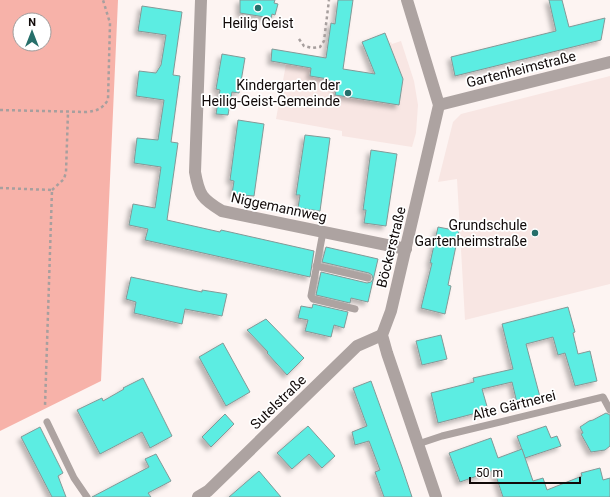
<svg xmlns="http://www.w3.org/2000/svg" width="610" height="497" font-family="Roboto,sans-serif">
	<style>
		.built { fill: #f8e6e3 }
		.green { fill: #f7b2a9; fill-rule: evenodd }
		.building { fill: #5cede2; stroke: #839997; filter: url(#shadow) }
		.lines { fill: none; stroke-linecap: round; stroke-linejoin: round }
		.path { stroke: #a79f9e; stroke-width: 2.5; stroke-dasharray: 3 3; stroke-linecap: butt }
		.service { stroke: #ada3a1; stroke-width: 7 }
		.minor { stroke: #ada3a1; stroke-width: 12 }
		.poi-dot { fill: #266f6a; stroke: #fff; stroke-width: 1.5 }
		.labels { text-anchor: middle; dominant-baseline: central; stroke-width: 3.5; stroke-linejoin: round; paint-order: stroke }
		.poi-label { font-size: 14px; fill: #110a09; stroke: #fff; text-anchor: end }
		.street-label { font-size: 14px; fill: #110a09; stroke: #fff }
	</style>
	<defs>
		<filter id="shadow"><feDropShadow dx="-3.5" dy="3.5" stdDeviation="2" flood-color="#0004"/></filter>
	</defs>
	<rect width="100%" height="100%" fill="#fdf4f2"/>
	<g class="built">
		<polygon points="385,33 389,43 391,42 392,44 401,41 414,81 418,105 416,133 412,147 342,136 342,131 276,119 286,64 311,68 340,69 372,74 373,69 365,49 377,45 374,38"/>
		<polygon points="610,76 610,284 465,320 457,179 438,182 453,122 461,114"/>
	</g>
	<path class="green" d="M0,0H118L101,381L0,431ZM20,20H44V44H20Z"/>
	<g class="building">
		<polygon points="240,0 275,0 274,3 278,4 275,15 272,14 271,18 240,13"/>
		<polygon points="338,0 353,0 343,69 375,74 362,42 385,33 403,79 399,105 335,95 337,87 328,79 310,76 311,68 271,61 272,49 326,58 331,23 335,24"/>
		<polygon points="549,0 562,0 569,27 605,18 601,40 455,76 451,57 556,31"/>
		<polygon points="142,6 182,12 173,75 180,76 171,142 178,143 167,220 220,232 221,230 314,251 310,277 145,240 148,229 129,225 133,204 155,208 161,167 134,163 137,138 158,140 164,100 136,96 139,71 156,73 161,65 166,35 138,31"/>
		<polygon points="222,54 245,58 239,93 232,92 228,115 216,114 220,90 216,89"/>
		<polygon points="238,120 264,124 254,196 232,194 234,181 230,180"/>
		<polygon points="305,135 330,138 320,211 298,208 300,195 296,195"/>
		<polygon points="371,150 397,154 386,226 364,223 366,210 363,210"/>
		<polygon points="438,227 459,231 448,285 451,286 445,314 421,308 432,263 430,263"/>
		<polygon points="326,247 378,259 368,302 351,298 350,303 316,295 321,272 367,283 371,282 373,279 372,275 369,273 322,262"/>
		<polygon points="131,277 202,292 202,290 227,294 222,316 185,309 182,324 134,313 136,302 126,299"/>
		<polygon points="313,304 348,312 344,328 334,325 331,337 305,331 308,320 298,318 301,306 312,308"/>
		<polygon points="568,307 575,332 573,333 578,354 590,351 597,381 575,386 565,353 558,355 553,337 526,344 540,397 517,403 512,382 482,389 488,410 438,423 431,393 474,382 473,378 513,369 502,324"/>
		<polygon points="266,319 304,358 287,375 267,353 268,352 247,330"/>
		<polygon points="441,335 447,359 422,365 416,341"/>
		<polygon points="223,343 250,392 226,406 199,357"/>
		<polygon points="143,378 172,436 150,448 142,432 100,454 77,410 102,398 103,401 124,389 123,388"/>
		<polygon points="371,381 402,467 412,497 384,497 375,472 380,470 369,441 355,445 352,432 367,426 353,388"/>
		<polygon points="606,413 610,415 610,446 605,450 591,452 581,434 583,433 580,427 589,421 593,420"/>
		<polygon points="225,414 234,424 211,447 202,437"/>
		<polygon points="308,426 335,456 322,468 309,454 292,469 277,453"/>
		<polygon points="546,426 551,438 557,436 561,446 525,458 517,436"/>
		<polygon points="40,427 63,473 58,476 66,497 52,497 21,437"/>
		<polygon points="491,438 498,458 522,449 533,481 543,478 547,490 582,476 581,473 600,468 603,480 610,478 610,497 503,497 494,470 460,482 449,453"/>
		<polygon points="156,454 171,481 148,493 151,497 92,497 149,467 145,459"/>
		<polygon points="259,471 281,497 229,497"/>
	</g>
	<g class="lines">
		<g class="path">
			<polyline points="299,39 304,46 312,48 320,47 324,41 329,0"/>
			<path d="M0,110L86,112C97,111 102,109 108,100L110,23L103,0"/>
			<polyline points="0,188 52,190 45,406"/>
			<polyline points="52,190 64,179 66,172 68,112"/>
		</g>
		<g class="service">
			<polyline points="323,232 311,296 313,299 355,309"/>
			<polyline points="316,266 368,278"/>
			<polyline points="47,422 74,478 87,497"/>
			<polyline points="418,444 442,436 603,397 610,410"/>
		</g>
		<g class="minor">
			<path d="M201,0L195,172C199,195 202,199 222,211L406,249"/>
			<polyline points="407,0 439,105 391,311 382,335 387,353 436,497"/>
			<polyline points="439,105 610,62"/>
			<polyline points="198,497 208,491 357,346 382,335"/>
		</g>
	</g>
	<g class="poi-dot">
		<circle cx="258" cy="8" r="4"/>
		<circle cx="348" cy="93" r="4"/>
		<circle cx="535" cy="233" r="4"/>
	</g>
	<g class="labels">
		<g class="poi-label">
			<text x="258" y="23" text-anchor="middle">Heilig Geist</text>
			<text x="340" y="85">Kindergarten der<tspan x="340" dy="16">Heilig-Geist-Gemeinde</tspan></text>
			<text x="527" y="225">Grundschule<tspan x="527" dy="16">Gartenheimstraße</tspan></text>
		</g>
		<g class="street-label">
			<text transform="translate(521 69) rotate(-14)">Gartenheimstraße</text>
			<text transform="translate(279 207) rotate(12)">Niggemannweg</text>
			<text transform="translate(391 247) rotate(-76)">Böckerstraße</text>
			<text transform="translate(278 402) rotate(-44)">Sutelstraße</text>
			<text transform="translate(514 405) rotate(-14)">Alte Gärtnerei</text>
		</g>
	</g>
	<g transform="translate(32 32)"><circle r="19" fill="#ffffff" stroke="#a09d9d"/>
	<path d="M0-3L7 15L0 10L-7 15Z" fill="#266f6a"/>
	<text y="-6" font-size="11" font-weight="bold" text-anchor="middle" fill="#110a09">N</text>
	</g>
	<path d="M470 477v6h110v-6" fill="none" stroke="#110a09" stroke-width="2"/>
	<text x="476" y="477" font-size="12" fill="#110a09" stroke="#ffffff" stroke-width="3" paint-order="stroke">50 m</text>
</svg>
